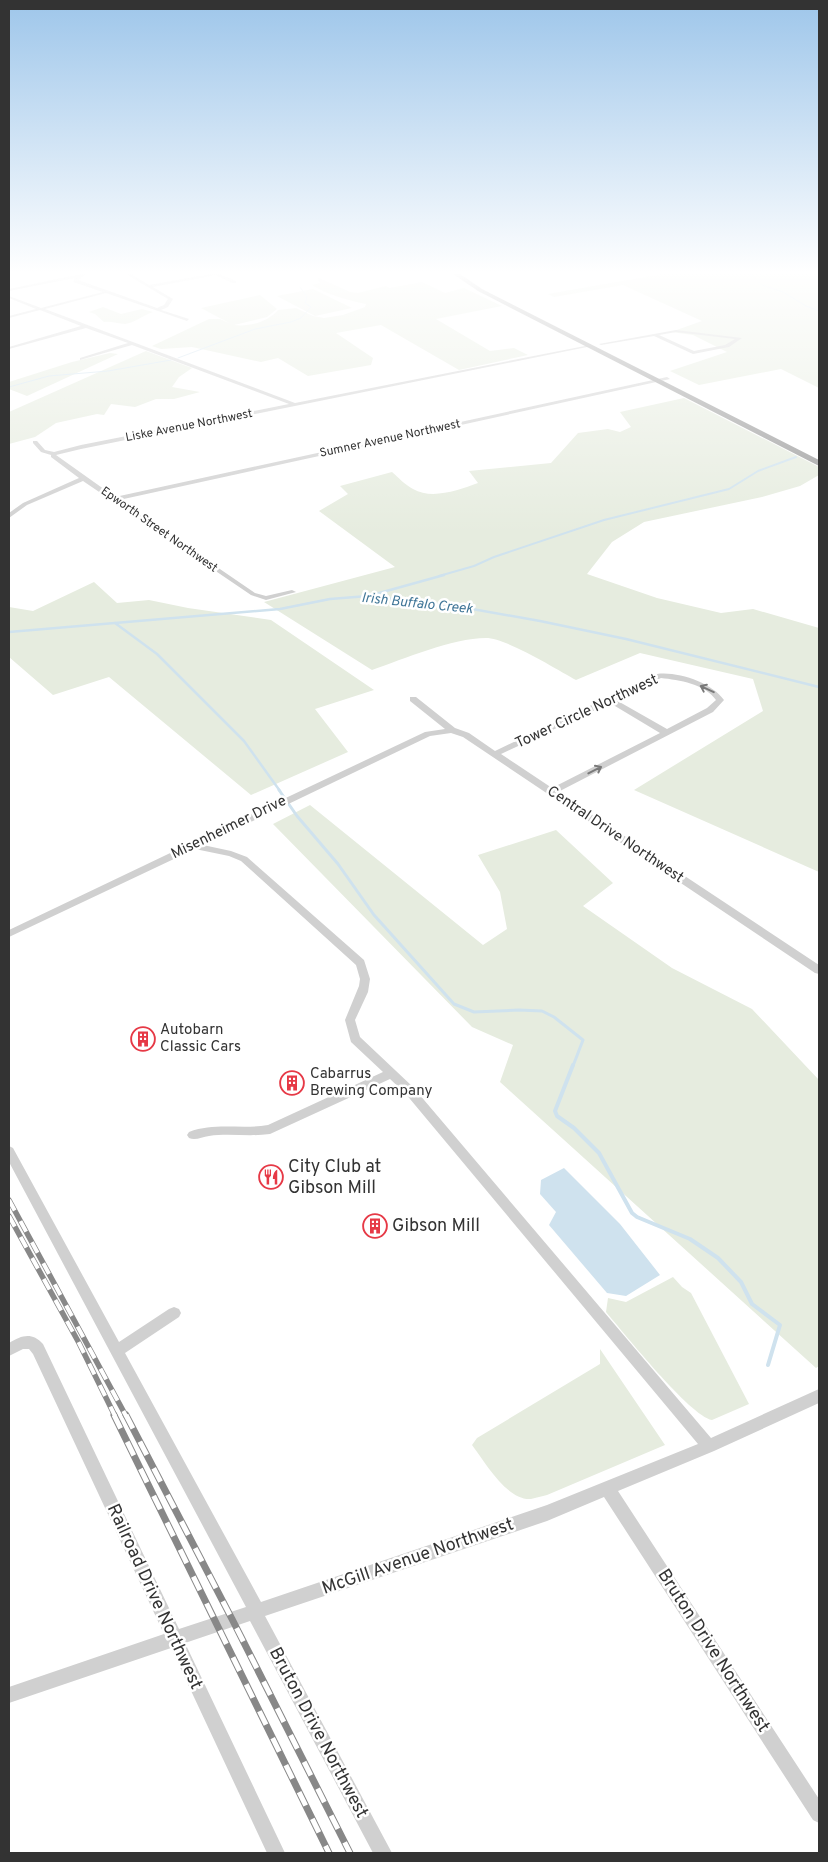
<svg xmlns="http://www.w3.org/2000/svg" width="828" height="1862" font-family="Overpass,sans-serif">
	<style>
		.green { fill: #e6ecdf }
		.water { fill: #cfe2ee }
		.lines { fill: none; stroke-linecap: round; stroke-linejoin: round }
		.stream-far4 { stroke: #cfe2ee; stroke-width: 1 }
		.stream-far3 { stroke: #cfe2ee; stroke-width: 2 }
		.stream-far2 { stroke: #cfe2ee; stroke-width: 2.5 }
		.stream-far1 { stroke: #cfe2ee; stroke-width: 3 }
		.stream { stroke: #cfe2ee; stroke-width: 4 }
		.minor { fill: #d0d0d0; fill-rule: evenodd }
		.highway { fill: #9a9a9a; fill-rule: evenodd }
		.rail-far1-casing { stroke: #888; stroke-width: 5.5 }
		.rail-casing { stroke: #888; stroke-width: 7 }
		.rail-far1 { stroke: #fff; stroke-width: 4; stroke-dasharray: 12; stroke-linecap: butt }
		.rail { stroke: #fff; stroke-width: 5; stroke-dasharray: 15; stroke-linecap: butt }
		.oneway { stroke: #7a7a7a }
		.labels { text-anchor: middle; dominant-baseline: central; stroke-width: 5; stroke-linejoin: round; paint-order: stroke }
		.far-street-label { font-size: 12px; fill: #333; stroke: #fff }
		.far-water-label { font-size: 14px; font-style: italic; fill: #3f7597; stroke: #fff }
		.street-label { font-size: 15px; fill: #333; stroke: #fff }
		.poi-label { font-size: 15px; fill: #333; stroke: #fff; text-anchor: start }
		.near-poi-label { font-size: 18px; fill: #333; stroke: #fff; text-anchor: start }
		.near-street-label { font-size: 18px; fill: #333; stroke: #fff }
	</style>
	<rect width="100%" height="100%" fill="#fff"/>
	<g class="green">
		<polygon points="662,274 819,274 819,388 781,369 699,385 670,371 727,352 693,335 671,332 702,321 623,285 554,297 548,294"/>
		<path d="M317,277L350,292L358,293L386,286L390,288L422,282L445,293L464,288L502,306L436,319L490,351L514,348L528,355L459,370L381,325L336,333L373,358L371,365L308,376L278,358L261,362L192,347L161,349L152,346L209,319H220L231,324L201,308L260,295L277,309L267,317L234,325C249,327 268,322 278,310L296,308L313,316L324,318L343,315L365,307L366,304C347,300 328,295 312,285L320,283Z"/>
		<polygon points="313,289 352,308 315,316 277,296"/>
		<path d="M103,307L121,314L142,309L153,312C144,315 134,323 125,324C118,324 111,321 104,322L95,314L89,312Z"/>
		<polygon points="146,351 192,368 179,377 172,387 200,392 174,399 156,399 135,407 111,404 104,415 97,414 56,423 35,437 9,444 9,412"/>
		<polygon points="110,353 118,354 27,396 9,389 9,382 72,362"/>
		<path d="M684,398L819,467V475L800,486L762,497L644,522L612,542L587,574L657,598L721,613L753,609L819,628V872L634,790L763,711L753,679L640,653L576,680C556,669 506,638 486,638C452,638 404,659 372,670L264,602L395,567L319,511L348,494L340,486L392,472C398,477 405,485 413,489C432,500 459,490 478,483L469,471L551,463L578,433L608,429L620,432L631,427L620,412Z"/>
		<polygon points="94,582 117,603 149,600 188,608 271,620 374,690 315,709 348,752 251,795 109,677 53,695 9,657 9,607 33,611"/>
		<polygon points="310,805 483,945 507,929 500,892 478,855 556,830 613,883 583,906 672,968 752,1009 819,1080 819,1366 816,1368 500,1082 513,1045 472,1027 273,824"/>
		<path d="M673,1277L682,1287L691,1293L749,1404L712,1420C690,1416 624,1333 606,1312L608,1298L626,1302Z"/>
		<path d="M600,1349L665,1445L547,1495C542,1496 536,1498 531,1499C507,1501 485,1462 472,1445L477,1438L600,1364Z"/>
	</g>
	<polygon class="water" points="564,1168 620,1224 660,1275 626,1296 607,1293 549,1225 556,1212 540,1194 541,1180"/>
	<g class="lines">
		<g class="stream-far4">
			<polyline points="750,274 762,285 783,292 806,306 819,311"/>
			<polyline points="178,358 255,329 291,322 301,318 311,307 305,303 307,297 300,287"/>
			<polyline points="9,387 49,376 108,371 171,360"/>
		</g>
		<polyline class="stream-far3" points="439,576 474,566 494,557 604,520 729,489 758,471 796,457"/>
		<g class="stream-far2">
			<polyline points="372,595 444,575"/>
			<polyline points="115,623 157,654 244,741 280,791"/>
			<polyline points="9,632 280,609 330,599 368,596 461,607 540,621 626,639 819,687"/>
		</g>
		<polyline class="stream-far1" points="279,790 297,816 338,864 374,915 454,1004 474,1012 519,1010 542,1011 554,1017 583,1040 573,1066"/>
		<polyline class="stream" points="573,1065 555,1111 557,1116 574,1128 599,1153 632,1213 637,1217 690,1239 718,1258 741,1282 752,1304 780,1325 768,1365"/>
		<g class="minor">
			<polygon points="81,274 86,274 78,280 157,308 164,305 168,299 126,274 131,274 149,285 210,274 219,274 236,281 236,283 232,283 216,275 153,287 173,299 168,307 161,310 189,319 187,321 106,293 45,309 295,403 590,345 592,346 81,449 56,455 115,497 667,377 670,379 119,500 255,593 266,596 292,590 296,592 266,600 251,595 83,481 27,505 9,518 9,513 23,503 79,478 51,457 51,455 41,452 33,443 33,441 37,441 45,450 54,452 81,445 289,404 132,345 80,360 80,358 128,343 86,328 9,349 9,347 81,326 40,310 9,318 9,316 36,309 9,298 9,296 41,308 103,292 73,282 75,278 9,291 9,289"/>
			<path d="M676,330L742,338L729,347L693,354L654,336L601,345L599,344ZM676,332L735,339L725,345L694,351L659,335Z"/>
			<path d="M657,674C678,671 712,683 724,700L713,712L558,792L819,965V974L815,973L463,737L451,733L430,736L203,845L231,851L247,857L364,960L370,979L368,992L355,1020L360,1037L413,1087L711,1438L819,1389V1403L714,1451L618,1491L819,1799V1823L813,1820L604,1497L547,1521L265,1616L392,1853H373L250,1621L185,1643L285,1853H267L171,1648L9,1703V1687L164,1634L33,1354L29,1349H23L9,1356V1343C22,1335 32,1332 43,1344L179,1629L246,1607L9,1162V1146L13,1148L119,1342L169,1309L174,1307L179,1309L181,1313L179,1317L125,1353L261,1602L547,1505L698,1444L405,1093L390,1079L270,1134C249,1137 229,1133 209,1136C202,1137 195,1141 189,1138L187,1135L189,1132C216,1122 241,1130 268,1125L383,1072L351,1042L345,1020L359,986L360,979L356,965L241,861L229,856L195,849L9,937V930L187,845L189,843L193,842L425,732L445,729L410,701V697H416L455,728L469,733L495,751ZM661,678C679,680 705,684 716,700L707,708L667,729L616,700ZM610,703L660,733L552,788L501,754Z"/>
		</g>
		<polygon class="highway" points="453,274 460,274 482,289 819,460 819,466 478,291"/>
		<g class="rail-far1-casing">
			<g id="rail-far1">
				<polyline points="9,1200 126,1416"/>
				<polyline points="9,1216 79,1343 115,1416"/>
			</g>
		</g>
		<g class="rail-casing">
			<g id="rail">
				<polyline points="114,1415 329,1853"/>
				<polyline points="126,1415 232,1619 350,1853"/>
			</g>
		</g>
		<use href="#rail-far1" class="rail-far1"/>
		<use href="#rail" class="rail"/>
	</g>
	<defs><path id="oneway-shaft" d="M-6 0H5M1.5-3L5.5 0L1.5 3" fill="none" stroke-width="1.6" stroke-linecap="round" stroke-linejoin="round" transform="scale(1.25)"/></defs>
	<g class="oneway">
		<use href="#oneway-shaft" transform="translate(707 689) rotate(-155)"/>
		<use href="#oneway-shaft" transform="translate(595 770) rotate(-27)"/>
	</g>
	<linearGradient id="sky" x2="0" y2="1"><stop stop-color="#9ec6ea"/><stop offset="0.51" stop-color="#fff"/><stop offset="1" stop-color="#fff" stop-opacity="0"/></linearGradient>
	<rect width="828" height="534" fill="url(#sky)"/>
	<defs>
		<g id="building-ring" transform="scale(1.25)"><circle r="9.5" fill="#fff" stroke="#e63946" stroke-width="1.5"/><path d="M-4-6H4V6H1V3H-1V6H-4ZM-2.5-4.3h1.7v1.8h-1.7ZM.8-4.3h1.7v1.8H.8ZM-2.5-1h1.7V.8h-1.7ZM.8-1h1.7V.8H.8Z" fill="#e63946"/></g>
		<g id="restaurant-ring" transform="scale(1.25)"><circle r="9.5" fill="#fff" stroke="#e63946" stroke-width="1.5"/><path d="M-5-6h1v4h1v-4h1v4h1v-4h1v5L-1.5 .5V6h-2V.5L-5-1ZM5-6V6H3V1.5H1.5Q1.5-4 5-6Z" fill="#e63946"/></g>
	</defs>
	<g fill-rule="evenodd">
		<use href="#building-ring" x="143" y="1039"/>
		<use href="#building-ring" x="292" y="1083"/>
		<use href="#restaurant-ring" x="271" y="1177"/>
		<use href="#building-ring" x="375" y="1226"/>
	</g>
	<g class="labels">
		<g class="far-street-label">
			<text transform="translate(189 426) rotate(-11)">Liske Avenue Northwest</text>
			<text transform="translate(390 439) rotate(-12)">Sumner Avenue Northwest</text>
			<text transform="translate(159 530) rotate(35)">Epworth Street Northwest</text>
		</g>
		<g class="far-water-label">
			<text transform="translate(417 604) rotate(6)">Irish Buffalo Creek</text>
		</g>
		<g class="street-label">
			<text transform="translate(587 712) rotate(-25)">Tower Circle Northwest</text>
			<text transform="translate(229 828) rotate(-26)">Misenheimer Drive</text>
			<text transform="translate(615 835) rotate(34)">Central Drive Northwest</text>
		</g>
		<g class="poi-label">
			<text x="160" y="1030">Autobarn<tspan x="160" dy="17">Classic Cars</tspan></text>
			<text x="310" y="1074">Cabarrus<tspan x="310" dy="17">Brewing Company</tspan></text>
		</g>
		<g class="near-poi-label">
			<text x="288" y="1167">City Club at<tspan x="288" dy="21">Gibson Mill</tspan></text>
			<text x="392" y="1226">Gibson Mill</text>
		</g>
		<g class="near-street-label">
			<text transform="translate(418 1557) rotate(-19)">McGill Avenue Northwest</text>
			<text transform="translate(154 1597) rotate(65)">Railroad Drive Northwest</text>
			<text transform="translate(713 1651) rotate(57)">Bruton Drive Northwest</text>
			<text transform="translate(318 1733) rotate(62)">Bruton Drive Northwest</text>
		</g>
	</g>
	<rect width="828" height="1862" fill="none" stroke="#333333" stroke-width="20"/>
</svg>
